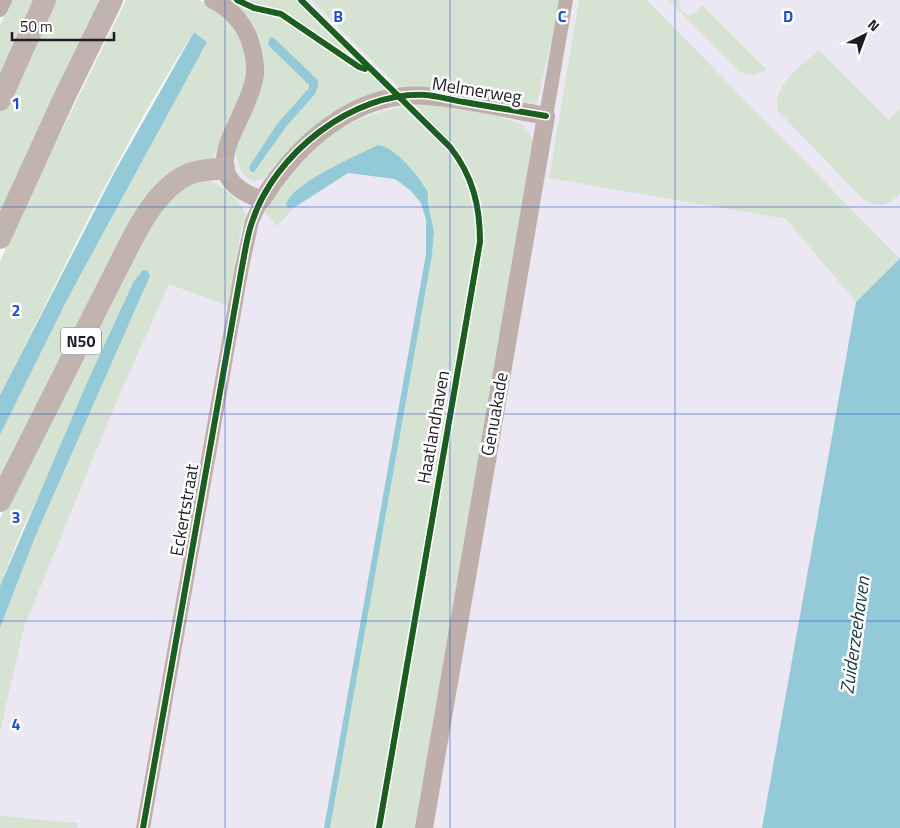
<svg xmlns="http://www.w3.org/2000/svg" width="900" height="828" font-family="'Titillium Web',sans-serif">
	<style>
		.built { fill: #ece8f3 }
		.green { fill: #d6e3d3; fill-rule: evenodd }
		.water { fill: #94cad8 }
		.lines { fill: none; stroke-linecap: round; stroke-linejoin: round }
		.minor { stroke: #beafaa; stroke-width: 14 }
		.tertiary { stroke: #beafaa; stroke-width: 18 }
		.trunk { stroke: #c0b3b0; stroke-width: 22 }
		.cycleway-casing { stroke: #fff; stroke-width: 9 }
		.cycleway { stroke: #1b5e20; stroke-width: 6 }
		.grid { fill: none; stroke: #1d4ed8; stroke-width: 1; stroke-opacity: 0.55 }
		.labels { text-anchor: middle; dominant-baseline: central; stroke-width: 5; stroke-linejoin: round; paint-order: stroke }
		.shield { fill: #fff; stroke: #636068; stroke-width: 1 }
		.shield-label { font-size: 16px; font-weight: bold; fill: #201c27 }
		.street-label { font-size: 18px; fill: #201c27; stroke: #fff }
		.water-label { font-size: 19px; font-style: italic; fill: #153b43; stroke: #fff }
		.grid-label { font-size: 16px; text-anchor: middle; font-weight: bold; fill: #1d4ed8; stroke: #fff; stroke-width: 5; stroke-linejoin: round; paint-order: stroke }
	</style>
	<rect width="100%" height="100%" fill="#f9f7fc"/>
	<polygon class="built" points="237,0 900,0 900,828 0,828 0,613 187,62"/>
	<g class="green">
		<polygon points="12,0 103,0 0,213 0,25"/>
		<path d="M126,0C148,0 177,0 198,0C209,2 219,11 227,18C272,58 229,117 212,161L175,175L0,491V435L68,298L207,42L194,32C120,147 62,273 0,395V262L14,228Z"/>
		<polygon points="242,0 296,0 365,66 360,66 283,12"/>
		<polygon points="311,0 560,0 537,104 441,86 400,88"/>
		<polygon points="579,0 647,0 899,258 856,302 786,219 549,178"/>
		<polygon points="669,0 679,0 680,9 689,15 695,13 702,5 767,70 752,75 739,72"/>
		<path d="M236,2L248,8L281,16L359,69L371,73L386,86V92L330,114L277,163L265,178L253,182C241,175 235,161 236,147C251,113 277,68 256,30C251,20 241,11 234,3ZM270,38L274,39L318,80L315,94L286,127L260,165L249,167L277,124L309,88V85Z"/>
		<path d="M819,50L889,120L900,109V194C888,206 877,209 862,198L778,111C771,85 803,65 819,50Z"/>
		<path d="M426,104C445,106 508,116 522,125C529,130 532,137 533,145L415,828H330L432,255L434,232L428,203L429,196L422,182L392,151L299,189L287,201L286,205L289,208L295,207L277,226L264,211C297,146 354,109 426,104Z"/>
		<path d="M207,179C224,187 238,198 246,215L240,234L228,306L169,284L115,405L24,627L0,732V628L35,537L150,276L148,271L22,530L0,586V519L125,261L172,191Z"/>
		<polygon points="0,816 77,823 78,828 0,828"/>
	</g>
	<g class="water">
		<polygon points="194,32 207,42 68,298 0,435 0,395 114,173"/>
		<polygon points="270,37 274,38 318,80 318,86 315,94 286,127 254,172 250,171 249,167 277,124 309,88 309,85 268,45"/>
		<path d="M378,145C396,147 419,177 428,192V203L434,232L432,255L330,828H324L426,254V220L421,203L410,190L395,179L348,173L295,207L289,208L286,205C290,184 358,155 378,145Z"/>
		<polygon points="900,258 900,828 762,828 856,302"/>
		<polygon points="143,270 148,271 150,276 35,537 0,628 0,586 90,376 134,281"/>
	</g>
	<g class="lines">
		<g class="minor">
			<polyline points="0,10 5,0"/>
			<polyline points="546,116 566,0"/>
			<polyline points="143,828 242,267 252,221 262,200"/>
		</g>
		<path class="tertiary" d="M213,0C229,8 242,21 249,38C254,52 257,66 254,80C244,128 189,175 262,200C297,144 355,90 427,96C466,99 507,109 546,116L424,828"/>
		<g class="trunk">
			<polyline points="0,100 45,0"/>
			<polyline points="0,238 64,98 112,0"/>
			<path d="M0,501L126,251C140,223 159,187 189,174C200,169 213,170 224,168"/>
		</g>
		<g class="cycleway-casing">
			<g id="cycleway">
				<polyline points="237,0 254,8 281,14 359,67 365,69"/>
				<path d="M301,0L450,147C473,176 480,206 480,242L379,828"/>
				<path d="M143,828L242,267C245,252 247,236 252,222C274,154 353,91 426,95C438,96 451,100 464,102C491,107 519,111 546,116"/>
			</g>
		</g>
		<use href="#cycleway" class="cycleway"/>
	</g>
	<path class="grid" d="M225,0V828M450,0V828M675,0V828M0,207H900M0,414H900M0,621H900"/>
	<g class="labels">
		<rect class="shield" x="61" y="327.5" width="40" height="27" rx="4"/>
		<g class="shield-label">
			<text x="81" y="341">N50</text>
		</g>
		<g class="street-label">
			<text transform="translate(477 90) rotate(9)">Melmerweg</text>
			<text transform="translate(494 414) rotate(-80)">Genuakade</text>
			<text transform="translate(433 427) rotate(-80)">Haatlandhaven</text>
			<text transform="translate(184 510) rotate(-80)">Eckertstraat</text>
		</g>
		<g class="water-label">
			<text transform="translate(854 635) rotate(-82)">Zuiderzeehaven</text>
		</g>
	</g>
	<g class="grid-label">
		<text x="338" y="22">B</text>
		<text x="562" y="22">C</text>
		<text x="788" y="22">D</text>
		<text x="16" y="109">1</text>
		<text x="16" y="316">2</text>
		<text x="16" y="523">3</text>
		<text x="16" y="730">4</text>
	</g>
	<g transform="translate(865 35) rotate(42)" stroke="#ffffff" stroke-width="4" paint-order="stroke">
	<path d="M0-4L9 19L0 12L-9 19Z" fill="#201c27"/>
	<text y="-8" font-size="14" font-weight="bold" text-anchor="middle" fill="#201c27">N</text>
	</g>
	<path d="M12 32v8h102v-8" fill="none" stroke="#201c27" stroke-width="2.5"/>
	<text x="20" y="32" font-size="15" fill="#201c27" stroke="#ffffff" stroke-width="4" paint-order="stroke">50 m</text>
</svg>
